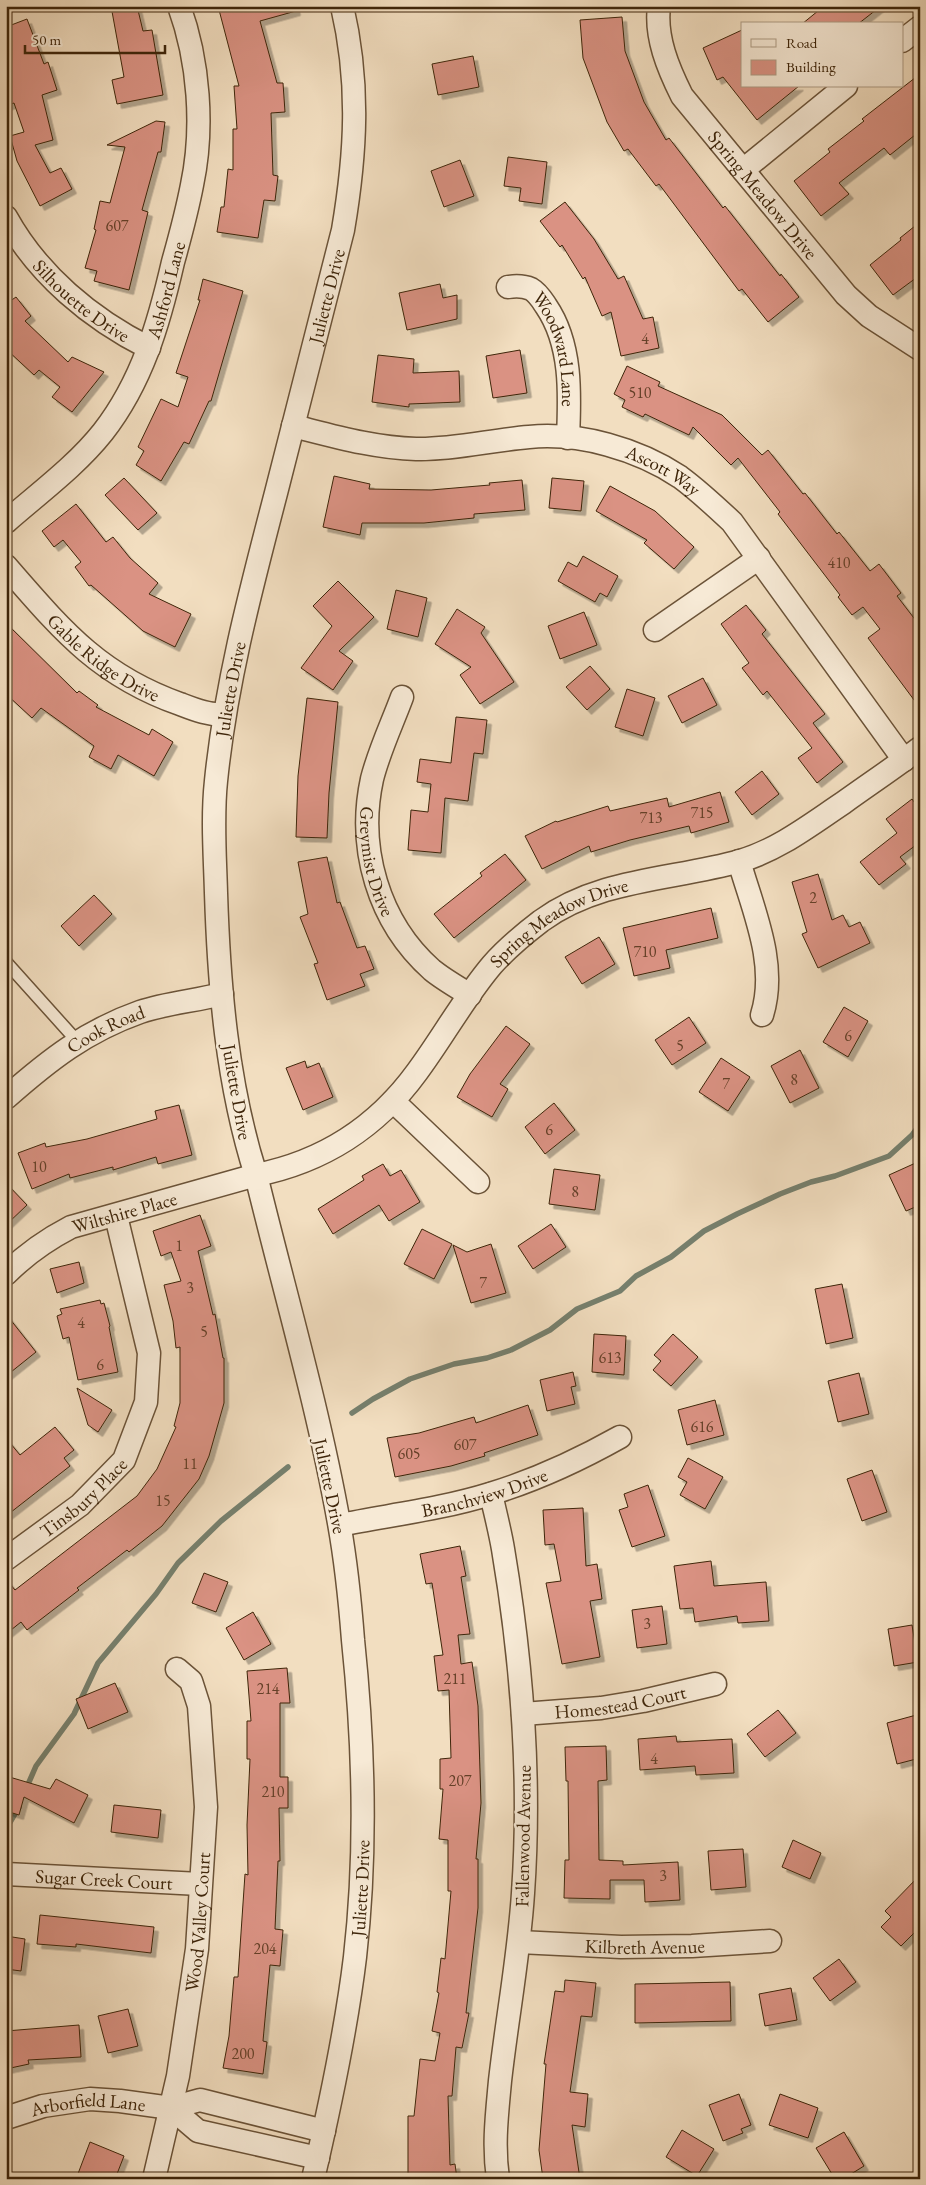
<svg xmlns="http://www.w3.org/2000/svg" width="926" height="2185" font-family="'EB Garamond',serif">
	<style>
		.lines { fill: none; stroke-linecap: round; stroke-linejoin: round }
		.stream { stroke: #76806e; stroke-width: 5.5 }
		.building { fill: #da9283; stroke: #3e250a; filter: url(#shadow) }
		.service-casing { stroke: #6b5338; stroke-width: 14 }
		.minor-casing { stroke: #6b5338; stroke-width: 25 }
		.service { stroke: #f7ead6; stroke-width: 11 }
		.minor { stroke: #f7ead6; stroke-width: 22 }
		.labels { text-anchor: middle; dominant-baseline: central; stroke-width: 5; stroke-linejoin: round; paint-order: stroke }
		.number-label { font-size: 16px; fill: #654028 }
		.street-label { font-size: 19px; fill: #3e250a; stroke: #f7ead6 }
	</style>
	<defs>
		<filter id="shadow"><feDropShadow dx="4.5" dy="4.5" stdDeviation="0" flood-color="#0004"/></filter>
	</defs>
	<rect width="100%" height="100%" fill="#f2dec0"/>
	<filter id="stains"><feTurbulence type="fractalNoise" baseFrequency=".004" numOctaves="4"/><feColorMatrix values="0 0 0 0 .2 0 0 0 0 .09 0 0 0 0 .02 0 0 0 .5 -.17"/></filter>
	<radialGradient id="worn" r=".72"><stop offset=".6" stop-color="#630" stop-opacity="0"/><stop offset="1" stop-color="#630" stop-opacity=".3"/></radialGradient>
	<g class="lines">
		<g class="stream">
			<polyline points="352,1413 373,1399 410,1379 454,1364 487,1358 511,1350 550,1330 577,1309 620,1291 636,1276 671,1257 704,1231 737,1214 780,1194 811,1182 835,1176 889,1156 912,1135 920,1124"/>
			<polyline points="26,1789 36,1766 74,1714 98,1663 156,1594 178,1563 221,1521 288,1467"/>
			<polyline points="6,1829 19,1807"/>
		</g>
	</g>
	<g class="building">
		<polygon points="111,6 137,6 143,31 152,30 163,95 117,104 112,80 124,77"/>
		<polygon points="218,6 295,6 296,11 260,21 277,83 283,83 285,112 271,113 273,175 278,176 275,201 264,200 258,238 217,232 221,207 224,207 228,169 233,170 233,129 237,129 234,86 239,86"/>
		<polygon points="824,6 881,6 858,24 802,24"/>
		<polygon points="622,17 625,51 644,102 666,140 669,138 723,208 725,206 780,276 781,274 799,297 768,322 742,289 739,291 659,184 656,186 628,149 624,151 607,122 583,58 580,20"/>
		<polygon points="27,19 44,64 48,62 57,90 42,95 53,140 35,145 50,173 61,168 72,189 40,206 17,161 10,136 24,132 14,103 6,106 6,27"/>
		<polygon points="742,30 742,86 799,86 757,120 723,77 717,80 703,48"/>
		<polygon points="473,56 479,87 438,95 432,64"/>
		<polygon points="920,74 920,131 890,155 884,148 839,183 849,194 821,216 794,181 830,152 828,149 864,121 862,119"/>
		<polygon points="156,121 165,122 161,152 158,152 142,210 148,212 129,290 94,281 97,271 85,268 96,230 94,229 100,201 110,203 125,147 107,145"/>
		<polygon points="508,157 547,162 542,204 519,201 521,188 504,186"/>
		<polygon points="460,160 474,196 444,207 431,171"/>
		<polygon points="565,202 594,239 618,279 624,276 643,319 653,317 659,348 621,356 611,312 602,316 585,277 583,279 562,245 560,247 540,221"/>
		<polygon points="920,222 920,275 893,295 870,265 901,240 900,238"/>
		<polygon points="203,279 243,291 211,401 209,401 189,444 184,442 161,481 136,465 144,451 138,447 161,399 178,407 188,377 176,373 200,300 198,300"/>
		<polygon points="440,284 443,298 457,295 457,319 407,330 399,293"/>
		<polygon points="16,297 31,316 25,321 68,362 72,357 104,372 72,412 52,397 60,387 39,370 34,375 6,349 6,304"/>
		<polygon points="520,350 527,393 493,398 486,356"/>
		<polygon points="378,355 414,359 413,373 459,371 460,402 409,404 409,407 372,402"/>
		<polygon points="627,366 660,382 658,386 722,415 762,455 768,450 803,494 805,493 837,534 839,532 870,571 879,564 901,593 897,596 920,626 920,708 868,638 880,629 863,607 852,615 838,597 840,595 778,514 780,512 738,458 731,465 693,427 689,435 645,414 643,417 622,407 625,400 614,394"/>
		<polygon points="334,476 370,484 369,489 431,490 490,485 489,483 522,480 525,510 474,514 474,518 424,523 362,523 360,535 323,527"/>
		<polygon points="124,478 157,513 138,530 105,495"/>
		<polygon points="552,478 584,481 581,511 549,508"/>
		<polygon points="610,486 655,511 694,547 674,569 644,543 647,540 596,511"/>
		<polygon points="76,504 106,542 113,537 130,558 158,583 149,594 191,614 175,647 143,631 91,585 89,586 75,567 81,562 63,540 54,547 42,531"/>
		<polygon points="583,556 618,576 607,597 600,593 595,602 558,581 568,562 577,567"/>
		<polygon points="338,581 374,617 339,651 353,661 333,690 301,668 332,626 313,606"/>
		<polygon points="396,590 427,598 418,637 387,629"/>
		<polygon points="746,605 766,630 762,634 825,714 813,723 843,762 817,783 798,758 812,748 767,691 763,695 742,668 749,663 721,624"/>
		<polygon points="457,609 485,627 481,633 514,682 480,704 460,675 471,667 435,644"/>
		<polygon points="584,612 597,645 560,659 548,626"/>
		<polygon points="6,623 77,693 79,691 98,705 96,707 149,735 152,729 173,742 154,776 118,755 111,769 89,757 94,746 41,708 32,718 6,694"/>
		<polygon points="590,666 610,689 587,710 566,687"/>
		<polygon points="703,678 717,705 682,723 668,696"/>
		<polygon points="627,689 655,698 643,736 615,727"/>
		<polygon points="307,698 338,702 329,793 327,838 296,837 298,776"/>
		<polygon points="456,717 487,720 483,754 474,753 468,801 445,798 441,853 408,850 411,810 428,812 431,784 417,782 420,759 451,763"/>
		<polygon points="762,771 779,794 752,815 735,792"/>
		<polygon points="720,792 729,822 691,833 689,826 630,840 591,852 589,846 542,869 525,836 556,821 557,822 608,806 610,811 667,798 669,807"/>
		<polygon points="912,799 920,810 920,842 900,857 906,864 879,885 860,862 897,833 886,819"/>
		<polygon points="505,854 526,880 454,938 434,914 482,876 480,873"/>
		<polygon points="327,857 337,903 340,902 357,948 365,946 374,969 360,974 365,986 327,1000 314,964 318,963 300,917 308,914 298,862"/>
		<polygon points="818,874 832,920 843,915 849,927 860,922 870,943 818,968 802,934 807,932 792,882"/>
		<polygon points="94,895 112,914 79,946 61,926"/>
		<polygon points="711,908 718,938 666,950 670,968 634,976 623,928"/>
		<polygon points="599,937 615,964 582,984 565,957"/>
		<polygon points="844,1007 868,1021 848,1057 823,1042"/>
		<polygon points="689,1017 706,1043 672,1065 655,1040"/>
		<polygon points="506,1026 530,1044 500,1084 508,1089 492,1117 457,1097 470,1074"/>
		<polygon points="800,1050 819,1088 790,1103 771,1066"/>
		<polygon points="721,1058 750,1077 728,1111 699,1092"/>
		<polygon points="305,1061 307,1068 319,1063 333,1097 303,1110 286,1068"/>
		<polygon points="554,1103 575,1130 545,1154 525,1127"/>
		<polygon points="179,1105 192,1155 158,1164 156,1157 113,1170 113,1167 70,1178 69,1174 32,1189 18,1153 45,1143 46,1147 87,1139 157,1119 155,1111"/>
		<polygon points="920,1161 920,1205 906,1211 889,1175"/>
		<polygon points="383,1164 390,1176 401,1170 420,1202 389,1221 379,1205 333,1234 318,1209 364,1180 362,1176"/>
		<polygon points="554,1169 600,1175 595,1210 549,1204"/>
		<polygon points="6,1183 27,1205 6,1225"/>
		<polygon points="200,1215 211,1246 198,1251 213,1315 215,1314 223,1358 224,1358 224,1403 209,1456 199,1479 162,1526 129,1552 127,1550 77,1588 79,1590 27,1630 21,1622 6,1634 6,1579 15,1590 137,1496 157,1469 176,1427 174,1426 180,1403 180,1347 176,1348 173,1321 164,1285 181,1281 171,1252 161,1256 153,1231"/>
		<polygon points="551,1224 566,1247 533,1269 518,1246"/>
		<polygon points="422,1229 452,1244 434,1279 404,1264"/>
		<polygon points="491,1244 506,1293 471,1303 453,1245 467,1252"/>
		<polygon points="79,1262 84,1283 57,1293 50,1269"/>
		<polygon points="842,1284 853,1338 826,1344 815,1289"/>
		<polygon points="100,1300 101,1304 104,1303 110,1326 109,1327 118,1372 78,1380 69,1337 63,1339 57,1316 62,1314 60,1309"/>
		<polygon points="6,1314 36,1352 6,1376"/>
		<polygon points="594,1334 626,1336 624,1375 592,1372"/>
		<polygon points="673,1334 698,1357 671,1386 653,1370 661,1361 654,1355"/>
		<polygon points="573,1372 576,1386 571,1387 575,1404 547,1411 540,1380"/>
		<polygon points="859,1373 869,1414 838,1422 828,1381"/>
		<polygon points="77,1388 112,1410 98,1432 88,1425"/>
		<polygon points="715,1400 724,1435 687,1445 678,1410"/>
		<polygon points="528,1405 538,1435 484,1453 485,1456 451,1466 395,1477 387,1438 419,1433 474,1417 476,1423"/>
		<polygon points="55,1427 74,1450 64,1458 70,1466 6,1516 6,1438 20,1455"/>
		<polygon points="688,1458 723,1477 705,1509 680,1495 687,1482 678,1477"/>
		<polygon points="872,1470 887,1512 862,1521 847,1479"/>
		<polygon points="648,1485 665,1536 632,1547 619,1510 628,1507 624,1494"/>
		<polygon points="583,1508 586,1566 597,1564 602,1599 590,1601 600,1657 562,1664 546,1583 561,1581 554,1544 545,1545 543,1510"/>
		<polygon points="460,1546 466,1576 461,1577 470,1634 458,1635 461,1664 472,1662 478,1706 481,1803 476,1859 478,1859 478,1908 466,2013 469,2013 462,2048 456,2047 452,2096 448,2096 450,2165 455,2164 457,2179 408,2179 408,2116 414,2116 420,2059 435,2061 440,2033 432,2031 439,1993 437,1992 441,1958 445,1959 451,1891 448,1891 448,1840 439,1839 443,1789 440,1789 440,1759 451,1758 449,1690 438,1691 434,1656 443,1655 432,1583 426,1584 420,1554"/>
		<polygon points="711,1561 714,1586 766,1582 769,1621 738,1623 737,1616 695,1622 693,1608 680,1609 674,1566"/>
		<polygon points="204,1573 228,1582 216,1612 192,1603"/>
		<polygon points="662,1606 667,1644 637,1648 632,1610"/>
		<polygon points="253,1612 271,1644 244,1660 226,1628"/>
		<polygon points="912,1625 918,1662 894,1666 888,1629"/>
		<polygon points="287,1668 290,1703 280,1703 280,1777 288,1777 288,1808 279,1808 280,1861 278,1861 275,1929 283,1930 280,1966 270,1965 263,2041 267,2042 263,2074 223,2068 229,2036 234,1977 238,1977 245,1874 248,1875 247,1825 250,1759 247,1759 247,1721 251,1721 247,1671"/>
		<polygon points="115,1683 128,1712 88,1729 76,1699"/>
		<polygon points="778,1710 796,1733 765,1757 747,1734"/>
		<polygon points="920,1714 920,1758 897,1764 887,1723"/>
		<polygon points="676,1736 677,1742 732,1739 734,1773 696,1775 695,1766 640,1770 638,1739"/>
		<polygon points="606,1746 607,1780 598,1781 599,1860 623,1861 623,1865 678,1862 680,1900 645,1902 644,1880 610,1880 610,1899 564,1898 565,1860 569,1860 568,1781 566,1781 565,1747"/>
		<polygon points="6,1776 50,1789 56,1779 88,1795 74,1823 24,1797 19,1815 6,1811"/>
		<polygon points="114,1805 161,1810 158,1838 111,1832"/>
		<polygon points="793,1840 821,1853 810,1879 782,1867"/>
		<polygon points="743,1849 746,1887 711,1890 708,1851"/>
		<polygon points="920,1875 920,1927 901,1946 881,1927 891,1917 885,1911"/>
		<polygon points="40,1915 154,1927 151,1953 76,1944 76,1947 37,1944"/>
		<polygon points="6,1936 25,1939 21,1971 6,1969"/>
		<polygon points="839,1959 856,1982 830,2001 813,1978"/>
		<polygon points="565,1980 596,1983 592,2017 581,2016 570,2092 588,2094 585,2127 572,2125 580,2179 543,2179 539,2150 546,2064 544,2064 555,1991 564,1992"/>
		<polygon points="730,1982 731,2021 635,2023 635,1984"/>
		<polygon points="791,1988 797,2020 765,2026 759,1994"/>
		<polygon points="128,2009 138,2046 108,2053 98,2016"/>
		<polygon points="79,2025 81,2057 28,2060 29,2064 6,2069 6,2031"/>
		<polygon points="739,2094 751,2125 741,2129 743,2133 723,2141 709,2105"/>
		<polygon points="780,2094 818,2108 808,2138 769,2125"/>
		<polygon points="682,2130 714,2149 697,2176 666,2157"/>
		<polygon points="844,2132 864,2166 843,2179 835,2179 816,2148"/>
		<polygon points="90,2142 124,2156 115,2179 76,2179"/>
	</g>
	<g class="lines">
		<g class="service-casing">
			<polyline id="service" points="6,962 77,1041"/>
		</g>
		<g class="minor-casing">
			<g id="minor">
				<path id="s1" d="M659,6C655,37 668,68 682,96L846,295L869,316L920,349"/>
				<polyline points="902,41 920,27"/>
				<polyline points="743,170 846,86"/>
				<path id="s2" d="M6,217C38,275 91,319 149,348"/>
				<path id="s3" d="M508,287C515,286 524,286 531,289C538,293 542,300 546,306C572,344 570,394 568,438"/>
				<path id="s4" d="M293,426C333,436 374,448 416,449C453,450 491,440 529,437C579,432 638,449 680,477C699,491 715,506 732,522L904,760"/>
				<path id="s5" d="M6,522C39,493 76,466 103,432C142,382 159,323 173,262C180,237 187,211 192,185C204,128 199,61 179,6"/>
				<path id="s6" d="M6,566C61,629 98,675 180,704C193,709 210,716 224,714"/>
				<polyline points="655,630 759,558"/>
				<path id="s7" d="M402,697C392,724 379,751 372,779C357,848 378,922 432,970C443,979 457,987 470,995"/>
				<path d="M739,861C753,910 778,964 762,1015"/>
				<path id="s8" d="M6,1098C49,1060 86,1031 140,1012C166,1003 195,1001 222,994"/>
				<polyline points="393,1101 478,1182"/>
				<path id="s9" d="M6,1274C26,1254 46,1240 71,1227L256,1175C322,1162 377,1127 417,1072C443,1037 464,998 492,965C507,948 524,934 541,921C600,878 673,880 740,861C778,850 810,825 843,803C868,785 895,767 920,748"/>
				<path d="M491,1494C495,1512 500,1531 503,1549C522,1662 531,1779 523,1893C519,1956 507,2018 500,2081C497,2114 493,2145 498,2179"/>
				<path id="s10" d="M340,1525C390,1515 442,1509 490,1494C536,1480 579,1460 620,1437"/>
				<path id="s11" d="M6,1559L80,1505L124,1460L146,1402L149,1353L116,1216"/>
				<path id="s12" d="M523,1714L601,1708L643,1701L715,1684"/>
				<path id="s13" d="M6,1874L200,1884"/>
				<path id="s14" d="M519,1942L621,1947L692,1946L770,1941"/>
				<polyline points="171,2108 198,2131 318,2158"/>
				<path id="s15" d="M6,2118L43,2106L90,2099L120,2101L171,2108L200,2100L324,2131"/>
				<path id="s16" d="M154,2179L178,2076L197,1949L206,1807L199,1706L191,1681L177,1669"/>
				<path id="s17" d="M313,2179C330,2106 346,2032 355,1957C367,1852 364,1745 353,1640C350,1601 346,1562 339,1523C318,1406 284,1290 256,1175C227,1084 219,987 216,893C215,856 212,818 216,781C226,682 251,589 276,493C298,405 321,318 343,230C356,153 360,83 342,6"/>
			</g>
		</g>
		<use href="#service" class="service"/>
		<use href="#minor" class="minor"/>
	</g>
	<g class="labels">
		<g class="number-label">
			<text x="117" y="225">607</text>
			<text x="645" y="338">4</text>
			<text x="640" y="392">510</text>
			<text x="839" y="562">410</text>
			<text x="702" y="812">715</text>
			<text x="651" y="817">713</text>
			<text x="813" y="897">2</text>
			<text x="645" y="951">710</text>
			<text x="848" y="1035">6</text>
			<text x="680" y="1045">5</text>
			<text x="794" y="1079">8</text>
			<text x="726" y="1083">7</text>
			<text x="549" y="1129">6</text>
			<text x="39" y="1166">10</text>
			<text x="575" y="1191">8</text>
			<text x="179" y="1245">1</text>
			<text x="483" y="1282">7</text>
			<text x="190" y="1287">3</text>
			<text x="81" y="1322">4</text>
			<text x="204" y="1331">5</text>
			<text x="610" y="1357">613</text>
			<text x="100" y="1364">6</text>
			<text x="702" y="1426">616</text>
			<text x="465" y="1444">607</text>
			<text x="409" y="1453">605</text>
			<text x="190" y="1463">11</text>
			<text x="163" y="1500">15</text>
			<text x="647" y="1623">3</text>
			<text x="455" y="1678">211</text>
			<text x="268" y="1688">214</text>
			<text x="654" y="1758">4</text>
			<text x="460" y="1780">207</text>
			<text x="273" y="1791">210</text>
			<text x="663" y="1875">3</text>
			<text x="265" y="1948">204</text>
			<text x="243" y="2053">200</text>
		</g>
		<g class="street-label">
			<text stroke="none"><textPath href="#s1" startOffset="222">Spring Meadow Drive</textPath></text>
			<text stroke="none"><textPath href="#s5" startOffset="289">Ashford Lane</textPath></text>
			<text stroke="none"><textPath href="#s17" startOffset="1915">Juliette Drive</textPath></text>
			<text stroke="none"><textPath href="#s2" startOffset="114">Silhouette Drive</textPath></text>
			<text stroke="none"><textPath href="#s3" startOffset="91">Woodward Lane</textPath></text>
			<text stroke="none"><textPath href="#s4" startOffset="380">Ascott Way</textPath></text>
			<text stroke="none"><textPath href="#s6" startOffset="135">Gable Ridge Drive</textPath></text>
			<text stroke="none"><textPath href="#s17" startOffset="1510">Juliette Drive</textPath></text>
			<text stroke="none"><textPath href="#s7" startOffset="171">Greymist Drive</textPath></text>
			<text stroke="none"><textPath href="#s9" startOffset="680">Spring Meadow Drive</textPath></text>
			<text stroke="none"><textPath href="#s8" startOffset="122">Cook Road</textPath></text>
			<text transform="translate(237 1092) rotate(80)">Juliette Drive</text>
			<text stroke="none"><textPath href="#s9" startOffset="136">Wiltshire Place</textPath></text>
			<text transform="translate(330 1486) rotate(78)">Juliette Drive</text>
			<text stroke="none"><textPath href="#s10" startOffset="148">Branchview Drive</textPath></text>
			<text stroke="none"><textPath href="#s11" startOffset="99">Tinsbury Place</textPath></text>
			<text stroke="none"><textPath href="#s12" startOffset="98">Homestead Court</textPath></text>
			<text transform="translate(523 1836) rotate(-89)">Fallenwood Avenue</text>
			<text stroke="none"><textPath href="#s13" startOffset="98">Sugar Creek Court</textPath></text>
			<text stroke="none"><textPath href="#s17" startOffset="295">Juliette Drive</textPath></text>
			<text stroke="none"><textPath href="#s16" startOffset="261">Wood Valley Court</textPath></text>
			<text stroke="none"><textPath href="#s14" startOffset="126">Kilbreth Avenue</textPath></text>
			<text stroke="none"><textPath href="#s15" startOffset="84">Arborfield Lane</textPath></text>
		</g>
	</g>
	<rect width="926" height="2185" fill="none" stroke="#f2dec0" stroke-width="25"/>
	<rect x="8" y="8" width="911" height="2170" fill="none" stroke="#3e250a" stroke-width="2.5"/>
	<rect x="12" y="12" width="901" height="2160" fill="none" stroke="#3e250a"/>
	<rect x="741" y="22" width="162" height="65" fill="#f7ead6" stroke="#ad9b84"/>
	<rect x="751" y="39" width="25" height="8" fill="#f7ead6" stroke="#ad9b84"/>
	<text x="786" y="48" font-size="15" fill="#3e250a">Road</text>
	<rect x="751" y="60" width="25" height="15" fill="#da9283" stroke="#ad9b84"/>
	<text x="786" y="72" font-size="15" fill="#3e250a">Building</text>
	<path d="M25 45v8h140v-8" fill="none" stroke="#3e250a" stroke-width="2.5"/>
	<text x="32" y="45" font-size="15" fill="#3e250a" stroke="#f7ead6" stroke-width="4" paint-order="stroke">50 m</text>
	<rect width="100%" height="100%" filter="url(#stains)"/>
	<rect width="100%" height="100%" fill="url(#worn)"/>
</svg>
